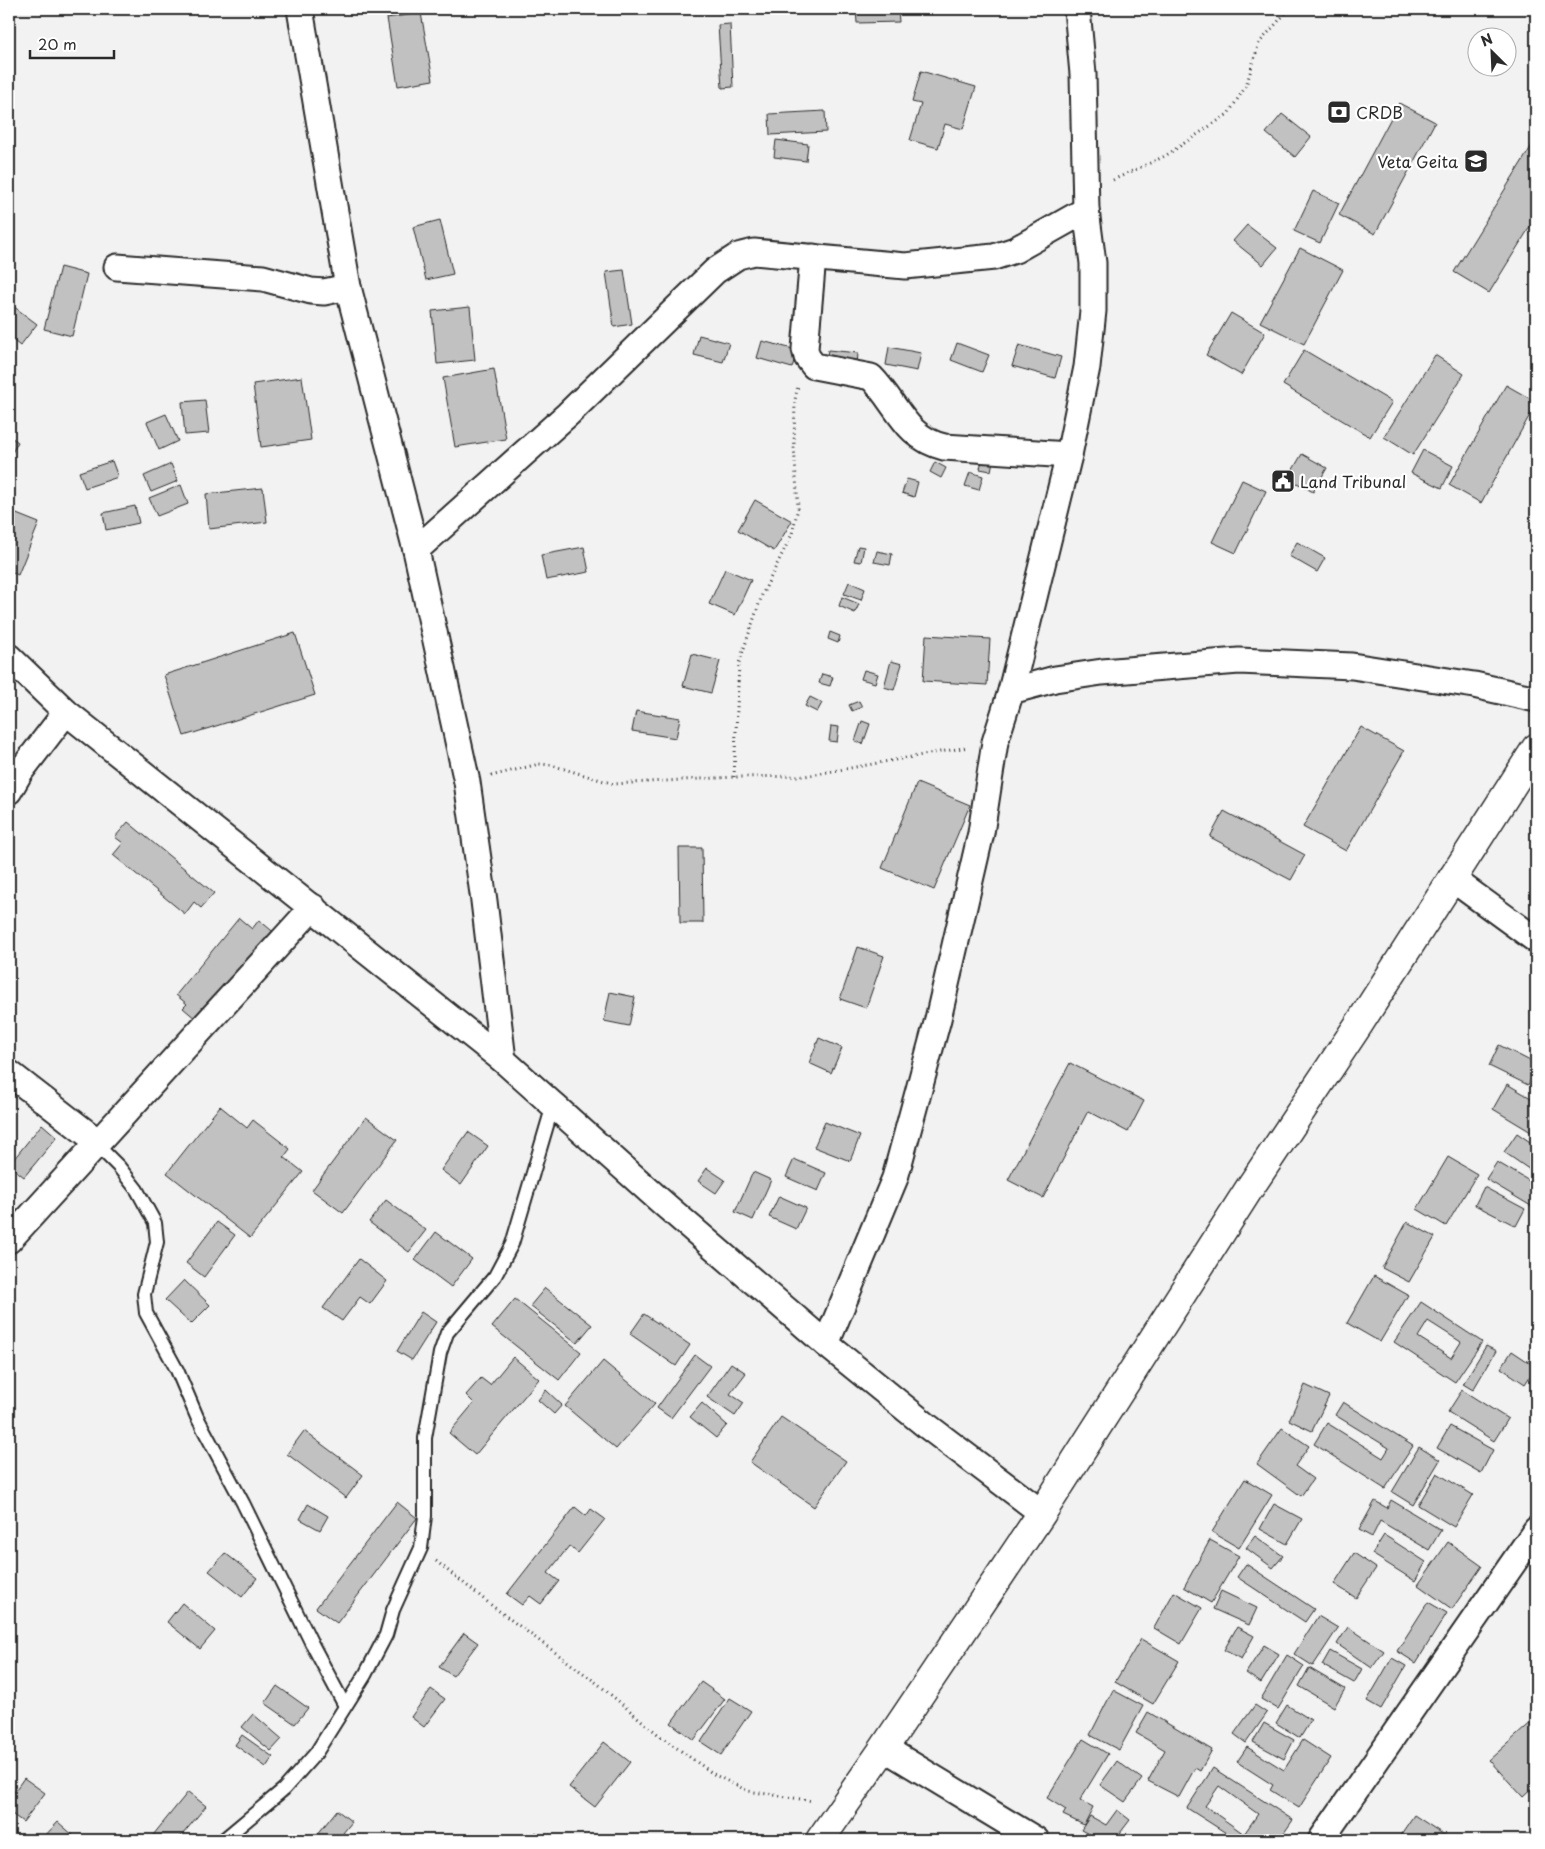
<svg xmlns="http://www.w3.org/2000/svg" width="1545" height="1849" font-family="'Playpen Sans',sans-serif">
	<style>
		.building { fill: #c1c1c1; stroke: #2b2b2b; fill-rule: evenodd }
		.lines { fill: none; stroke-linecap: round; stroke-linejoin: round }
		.service-casing { stroke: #2b2b2b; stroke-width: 16 }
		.minor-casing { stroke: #2b2b2b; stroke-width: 29 }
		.tertiary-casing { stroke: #2b2b2b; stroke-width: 31 }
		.path { stroke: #2b2b2b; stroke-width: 3; stroke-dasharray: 1 4; stroke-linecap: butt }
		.service { stroke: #fff; stroke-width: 12 }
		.minor { stroke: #fff; stroke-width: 25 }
		.tertiary { stroke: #fff; stroke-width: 28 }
		.labels { text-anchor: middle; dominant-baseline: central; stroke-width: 4.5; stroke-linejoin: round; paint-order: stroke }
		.poi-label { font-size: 16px; fill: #2b2b2b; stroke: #fff; text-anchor: start }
	</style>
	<rect width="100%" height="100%" fill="#f2f2f2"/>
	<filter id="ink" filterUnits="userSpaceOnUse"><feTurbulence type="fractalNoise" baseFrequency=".02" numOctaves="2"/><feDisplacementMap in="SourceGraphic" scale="10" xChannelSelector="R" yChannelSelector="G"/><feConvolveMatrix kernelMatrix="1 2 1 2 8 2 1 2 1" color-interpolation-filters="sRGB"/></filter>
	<g filter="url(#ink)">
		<g class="building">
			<polygon points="856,9 898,9 899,22 857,23"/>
			<polygon points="421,13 433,80 398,86 387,18"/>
			<polygon points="730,24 733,87 722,88 718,25"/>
			<polygon points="921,71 976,87 963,129 945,124 938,148 910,140 921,104 912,102"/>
			<polygon points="1399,103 1435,122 1375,234 1339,215"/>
			<polygon points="825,111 826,132 770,135 769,114"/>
			<polygon points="1282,114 1311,137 1295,157 1266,133"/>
			<polygon points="1536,139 1536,217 1489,293 1454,272"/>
			<polygon points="776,140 808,144 806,161 774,157"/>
			<polygon points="1313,191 1339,203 1320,243 1294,231"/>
			<polygon points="440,220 453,274 426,280 413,227"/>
			<polygon points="1247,225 1277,248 1263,265 1233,241"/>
			<polygon points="1300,248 1343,270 1304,344 1260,322"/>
			<polygon points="60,267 87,274 72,336 44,329"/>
			<polygon points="624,270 632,324 614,327 606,272"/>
			<polygon points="9,303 37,324 20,346 9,337"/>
			<polygon points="470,307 475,360 437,364 432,311"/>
			<polygon points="1231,313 1265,333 1241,375 1206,355"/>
			<polygon points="699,335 729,343 723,362 694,355"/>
			<polygon points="762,341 797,350 792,368 757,358"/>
			<polygon points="957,343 989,355 982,372 951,360"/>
			<polygon points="1019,345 1061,357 1055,378 1012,366"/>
			<polygon points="889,347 921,353 917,371 886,365"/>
			<polygon points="828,350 858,353 857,366 826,362"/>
			<polygon points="1304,350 1392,402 1370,437 1283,385"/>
			<polygon points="1435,355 1464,374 1413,455 1384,437"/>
			<polygon points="494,369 506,439 455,447 443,378"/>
			<polygon points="302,377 311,440 261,447 253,384"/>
			<polygon points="1506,385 1536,402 1536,404 1481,503 1449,485"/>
			<polygon points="205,400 209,433 185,435 182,402"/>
			<polygon points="166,414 178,441 159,450 147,422"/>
			<polygon points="9,436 18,442 9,458"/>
			<polygon points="1423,450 1453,466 1442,488 1411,473"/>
			<polygon points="1302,454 1327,468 1313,492 1288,478"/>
			<polygon points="982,459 993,461 991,471 980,469"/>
			<polygon points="112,461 118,477 85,488 79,472"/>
			<polygon points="935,462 946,468 941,478 930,472"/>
			<polygon points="171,464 178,481 151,492 144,476"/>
			<polygon points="970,472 983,476 979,490 965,486"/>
			<polygon points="907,479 918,482 914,497 902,493"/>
			<polygon points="1242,480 1266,491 1236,553 1212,542"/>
			<polygon points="181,485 188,504 157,516 149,498"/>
			<polygon points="263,488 267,522 209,529 206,494"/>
			<polygon points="755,500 792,521 774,551 738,530"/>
			<polygon points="135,506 139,523 106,530 103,513"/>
			<polygon points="14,513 39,523 18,575 9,571 9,526"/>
			<polygon points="1297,542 1325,558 1317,572 1289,556"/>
			<polygon points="858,546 864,547 861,562 854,561"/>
			<polygon points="584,547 589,572 546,580 541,555"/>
			<polygon points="877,551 892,554 890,565 874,562"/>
			<polygon points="725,569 751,580 735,615 709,604"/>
			<polygon points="849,582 865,589 861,600 844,594"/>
			<polygon points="842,597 859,604 855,613 839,606"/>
			<polygon points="830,632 840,636 838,643 828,639"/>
			<polygon points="295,633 315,695 184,736 164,675"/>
			<polygon points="926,635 990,639 987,685 923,681"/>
			<polygon points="692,654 720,661 711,693 683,686"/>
			<polygon points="891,661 902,664 894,690 884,687"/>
			<polygon points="864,670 878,674 875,683 861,679"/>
			<polygon points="822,674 833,677 830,686 819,683"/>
			<polygon points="810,697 822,703 817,712 805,706"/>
			<polygon points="859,701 862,707 852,711 849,705"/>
			<polygon points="636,711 680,718 676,738 632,731"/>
			<polygon points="862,721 870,724 863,744 855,741"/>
			<polygon points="831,726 839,727 837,742 829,741"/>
			<polygon points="1361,727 1404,751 1346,851 1303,827"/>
			<polygon points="917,783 970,805 934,890 882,868"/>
			<polygon points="1224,811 1305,855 1291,880 1210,837"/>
			<polygon points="128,822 214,893 201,908 194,902 185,914 113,855 123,843 115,837"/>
			<polygon points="679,848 702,848 703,923 680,923"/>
			<polygon points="239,918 252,929 259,920 277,935 203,1025 183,1008 187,1004 176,995"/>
			<polygon points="858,947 884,956 866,1008 840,999"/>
			<polygon points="610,992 635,997 629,1026 604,1021"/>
			<polygon points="819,1038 842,1048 831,1073 809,1063"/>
			<polygon points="1499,1045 1536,1064 1536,1068 1528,1085 1489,1066"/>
			<polygon points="1070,1063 1144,1101 1128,1132 1088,1111 1043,1198 1008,1180"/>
			<polygon points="1507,1084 1536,1101 1536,1135 1493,1109"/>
			<polygon points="220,1106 247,1128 253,1120 290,1149 284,1157 303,1172 250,1238 167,1173"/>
			<polygon points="366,1117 397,1140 343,1213 312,1190"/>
			<polygon points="825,1122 860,1136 850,1161 814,1147"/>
			<polygon points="42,1124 57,1137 24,1177 9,1165"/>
			<polygon points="468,1132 488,1146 461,1185 441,1170"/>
			<polygon points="1517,1133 1536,1146 1536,1174 1504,1152"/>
			<polygon points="1448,1157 1477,1174 1446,1226 1417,1209"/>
			<polygon points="794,1159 826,1173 818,1191 786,1177"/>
			<polygon points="1497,1162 1536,1185 1536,1209 1486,1179"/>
			<polygon points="707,1168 725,1180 716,1193 698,1181"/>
			<polygon points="753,1172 771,1180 753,1220 735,1212"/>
			<polygon points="1484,1187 1525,1209 1516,1226 1475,1205"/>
			<polygon points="779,1196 806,1208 796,1229 769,1217"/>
			<polygon points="386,1200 426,1230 409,1252 369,1222"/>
			<polygon points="217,1222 235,1235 204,1277 186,1263"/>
			<polygon points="1407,1222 1435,1237 1409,1282 1382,1268"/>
			<polygon points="436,1232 472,1259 451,1287 415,1260"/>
			<polygon points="359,1259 387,1281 370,1304 360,1297 342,1321 323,1308"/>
			<polygon points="1536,1264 1536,1277 1530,1273"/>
			<polygon points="1374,1276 1408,1295 1380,1342 1347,1323"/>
			<polygon points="184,1280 210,1305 191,1324 165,1300"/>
			<polygon points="545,1288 592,1325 577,1343 530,1306"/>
			<polygon points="515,1299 581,1352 559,1380 492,1327"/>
			<path d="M1421,1302L1482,1342L1455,1382L1394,1342ZM1428,1321L1461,1342L1451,1358L1418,1337Z"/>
			<polygon points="421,1312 436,1322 412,1360 397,1351"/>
			<polygon points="644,1314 690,1345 676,1366 630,1334"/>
			<polygon points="1486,1346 1496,1351 1473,1390 1463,1384"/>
			<polygon points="1512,1351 1536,1367 1525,1384 1501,1368"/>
			<polygon points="695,1355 710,1366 671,1418 657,1408"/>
			<polygon points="513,1357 539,1379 475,1455 449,1433 474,1403 466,1395 481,1378 490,1385"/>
			<polygon points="603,1361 655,1404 616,1449 565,1406"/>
			<polygon points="731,1363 746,1373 730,1394 744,1403 735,1416 707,1397"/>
			<polygon points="1305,1385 1329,1396 1312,1431 1289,1420"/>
			<polygon points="546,1390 562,1405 554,1414 538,1400"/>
			<polygon points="1462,1390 1508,1419 1494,1441 1448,1412"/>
			<polygon points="1343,1402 1413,1446 1385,1489 1314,1444 1327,1423 1383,1458 1389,1448 1335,1415"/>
			<polygon points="702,1403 727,1425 716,1438 690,1417"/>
			<polygon points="781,1417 846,1461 814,1507 750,1462"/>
			<polygon points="1450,1426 1493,1450 1481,1473 1437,1448"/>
			<polygon points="1282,1428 1309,1446 1295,1466 1313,1479 1301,1496 1257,1464"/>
			<polygon points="304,1431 363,1475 346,1498 287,1454"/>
			<polygon points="1419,1447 1440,1460 1413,1505 1392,1492"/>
			<polygon points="1437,1473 1473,1495 1454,1527 1418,1505"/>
			<polygon points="1245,1479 1272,1495 1239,1548 1212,1532"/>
			<polygon points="1391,1500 1441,1530 1429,1550 1380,1521 1372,1537 1359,1530 1375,1501 1387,1508"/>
			<polygon points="397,1502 417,1518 337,1623 316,1608"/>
			<polygon points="308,1504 328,1516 320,1530 300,1519"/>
			<polygon points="1274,1504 1302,1519 1287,1544 1260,1529"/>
			<polygon points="575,1507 586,1516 591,1509 605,1519 578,1553 569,1546 548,1573 559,1581 541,1604 530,1596 522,1605 507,1594"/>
			<polygon points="1384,1535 1426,1562 1415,1581 1372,1554"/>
			<polygon points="1255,1536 1283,1556 1273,1568 1246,1548"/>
			<polygon points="1210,1540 1239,1556 1211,1603 1184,1587"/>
			<polygon points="1448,1542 1482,1566 1452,1609 1418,1585"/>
			<polygon points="225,1553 257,1578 242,1597 209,1571"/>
			<polygon points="1354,1553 1376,1568 1356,1598 1334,1584"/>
			<polygon points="1246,1564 1314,1609 1305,1622 1237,1577"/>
			<polygon points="1221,1591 1257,1608 1249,1625 1213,1609"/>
			<polygon points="1174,1592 1202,1608 1181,1644 1154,1628"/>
			<polygon points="1428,1602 1447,1613 1416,1663 1397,1651"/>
			<polygon points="182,1603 215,1631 200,1649 167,1622"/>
			<polygon points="1318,1616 1338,1628 1313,1666 1294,1654"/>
			<polygon points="1237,1627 1254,1636 1241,1659 1224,1650"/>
			<polygon points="1348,1627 1384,1651 1372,1668 1337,1644"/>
			<polygon points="464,1633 478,1643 453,1676 439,1667"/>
			<polygon points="1141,1639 1179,1661 1153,1704 1115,1682"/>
			<polygon points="1264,1645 1279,1654 1261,1683 1246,1673"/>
			<polygon points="1330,1651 1362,1669 1354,1683 1322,1665"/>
			<polygon points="1287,1655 1304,1666 1278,1709 1261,1699"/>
			<polygon points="1392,1658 1406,1666 1381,1709 1367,1701"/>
			<polygon points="1309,1668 1345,1689 1334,1707 1299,1686"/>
			<polygon points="701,1682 725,1699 694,1740 671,1723"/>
			<polygon points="277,1686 308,1708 295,1724 265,1703"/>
			<polygon points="431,1689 445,1699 424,1727 411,1717"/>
			<polygon points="1113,1690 1143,1706 1119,1750 1090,1735"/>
			<polygon points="730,1698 751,1711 721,1755 701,1742"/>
			<polygon points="1255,1705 1267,1713 1246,1743 1234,1734"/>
			<polygon points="1287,1705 1311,1720 1300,1738 1276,1723"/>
			<polygon points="1148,1712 1212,1750 1200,1771 1195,1768 1179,1797 1148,1781 1165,1750 1136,1733"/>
			<polygon points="253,1714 282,1739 271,1751 242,1727"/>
			<polygon points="1535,1719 1536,1785 1523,1797 1489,1760"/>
			<polygon points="1264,1723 1294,1740 1284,1759 1253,1742"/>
			<polygon points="242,1735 273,1757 266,1767 235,1745"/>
			<polygon points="1083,1739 1108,1754 1080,1800 1093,1807 1084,1825 1063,1815 1066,1810 1047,1798"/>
			<polygon points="1303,1740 1331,1758 1299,1808 1270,1790 1273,1785 1237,1762 1247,1747 1284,1770"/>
			<polygon points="604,1742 630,1762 595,1807 569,1787"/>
			<polygon points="1117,1761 1142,1779 1125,1802 1100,1785"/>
			<path d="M1213,1768L1293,1820L1279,1840H1237L1187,1808ZM1219,1786L1258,1814L1244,1834L1205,1806Z"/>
			<polygon points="24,1778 45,1793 23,1822 9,1812 9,1799"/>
			<polygon points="188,1792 206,1806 178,1840 149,1840"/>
			<polygon points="337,1810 352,1822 343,1833 352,1840 313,1840"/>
			<polygon points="1117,1810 1130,1820 1120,1833 1134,1840 1100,1840 1081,1830 1090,1816 1106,1825"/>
			<polygon points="1414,1815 1452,1840 1397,1840"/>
			<polygon points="58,1822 74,1836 70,1840 41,1840"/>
			<polygon points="536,1832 546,1840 529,1840"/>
		</g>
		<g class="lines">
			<g class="service-casing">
				<g id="service">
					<polyline points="96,1144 119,1167 137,1190 155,1223 157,1242 144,1294 146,1313 177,1370 197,1417 243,1503 312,1644 345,1706"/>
					<polyline points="223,1840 284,1789 316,1753 365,1675 386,1635 393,1610 421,1548 425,1516 425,1438 440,1353 447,1333 495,1276 512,1244 553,1105"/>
				</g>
			</g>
			<g class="minor-casing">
				<g id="minor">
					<polyline points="300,9 348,287 416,550 467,782 484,901 503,1060"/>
					<path d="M813,257L805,349L807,357L814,366L871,377C897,403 905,438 944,447L1069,455"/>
					<polyline points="117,267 263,278 311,291 324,292 348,287"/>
					<polyline points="416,550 568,414 715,271 738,256 754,252 905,266 994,257 1015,250 1086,210"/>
					<polyline points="9,657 66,712 503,1060 665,1205 826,1344 927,1426 1042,1513"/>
					<polyline points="1011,691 1055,679 1102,672 1239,661 1352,666 1474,685 1536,699"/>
					<polyline points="9,791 20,772 66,712"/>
					<polyline points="1451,878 1536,940"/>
					<polyline points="9,1073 98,1142"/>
					<polyline points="9,1240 313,907"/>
					<polyline points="826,1344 895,1178 938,1019 981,833 995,742 1011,691 1069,455 1087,367 1093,311 1093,263 1086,210 1083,74 1077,9"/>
					<polyline points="884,1748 1036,1840"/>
					<polyline points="1321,1840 1536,1530"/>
				</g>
			</g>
			<g class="tertiary-casing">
				<polyline id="tertiary" points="820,1840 884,1748 1042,1513 1249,1189 1359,1024 1536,748"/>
			</g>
			<g class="path">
				<polyline points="1113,180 1165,156 1228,114 1246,86 1259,43 1289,9"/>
				<polyline points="491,776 539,764 551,765 614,784 734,777 805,776 968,747"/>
				<polyline points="734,777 739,663 762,595 792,534 798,508 794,445 795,400 798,385"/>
				<polyline points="436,1561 495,1608 598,1684 660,1736 715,1775 748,1791 813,1801"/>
			</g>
			<use href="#service" class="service"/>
			<use href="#minor" class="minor"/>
			<use href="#tertiary" class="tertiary"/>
		</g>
	</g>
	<defs>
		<g id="bank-square" transform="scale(1.25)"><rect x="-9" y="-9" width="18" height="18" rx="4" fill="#2b2b2b" stroke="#fff"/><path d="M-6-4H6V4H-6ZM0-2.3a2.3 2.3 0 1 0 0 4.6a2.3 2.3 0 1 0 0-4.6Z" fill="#fff"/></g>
		<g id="university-square" transform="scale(1.25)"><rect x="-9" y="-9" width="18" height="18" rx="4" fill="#2b2b2b" stroke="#fff"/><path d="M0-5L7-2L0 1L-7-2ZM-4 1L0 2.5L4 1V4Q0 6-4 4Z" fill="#fff"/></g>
		<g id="civic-square" transform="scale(1.25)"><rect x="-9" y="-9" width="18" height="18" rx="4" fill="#2b2b2b" stroke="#fff"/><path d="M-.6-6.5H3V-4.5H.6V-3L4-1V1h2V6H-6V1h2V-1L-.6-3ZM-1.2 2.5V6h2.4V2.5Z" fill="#fff"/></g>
	</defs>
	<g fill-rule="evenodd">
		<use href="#bank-square" x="1339" y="112"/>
		<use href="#university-square" x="1476" y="161"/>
		<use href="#civic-square" x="1283" y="481"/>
	</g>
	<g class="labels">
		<g class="poi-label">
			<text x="1356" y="112">CRDB</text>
			<text x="1458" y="161" text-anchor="end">Veta Geita</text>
			<text x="1300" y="481">Land Tribunal</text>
		</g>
	</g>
	<rect width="1545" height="1849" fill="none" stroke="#fff" stroke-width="30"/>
	<rect x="15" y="15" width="1515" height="1819" fill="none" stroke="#2b2b2b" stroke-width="2" filter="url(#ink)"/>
	<g transform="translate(1492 52) rotate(336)"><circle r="24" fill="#ffffff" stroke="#aaaaaa"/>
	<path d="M0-4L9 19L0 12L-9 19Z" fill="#2b2b2b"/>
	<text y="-8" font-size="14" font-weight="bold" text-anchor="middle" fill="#2b2b2b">N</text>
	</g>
	<path d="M30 50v8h84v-8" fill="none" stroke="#2b2b2b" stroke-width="2.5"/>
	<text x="38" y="50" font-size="15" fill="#2b2b2b" stroke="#ffffff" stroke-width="4" paint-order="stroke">20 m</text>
</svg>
